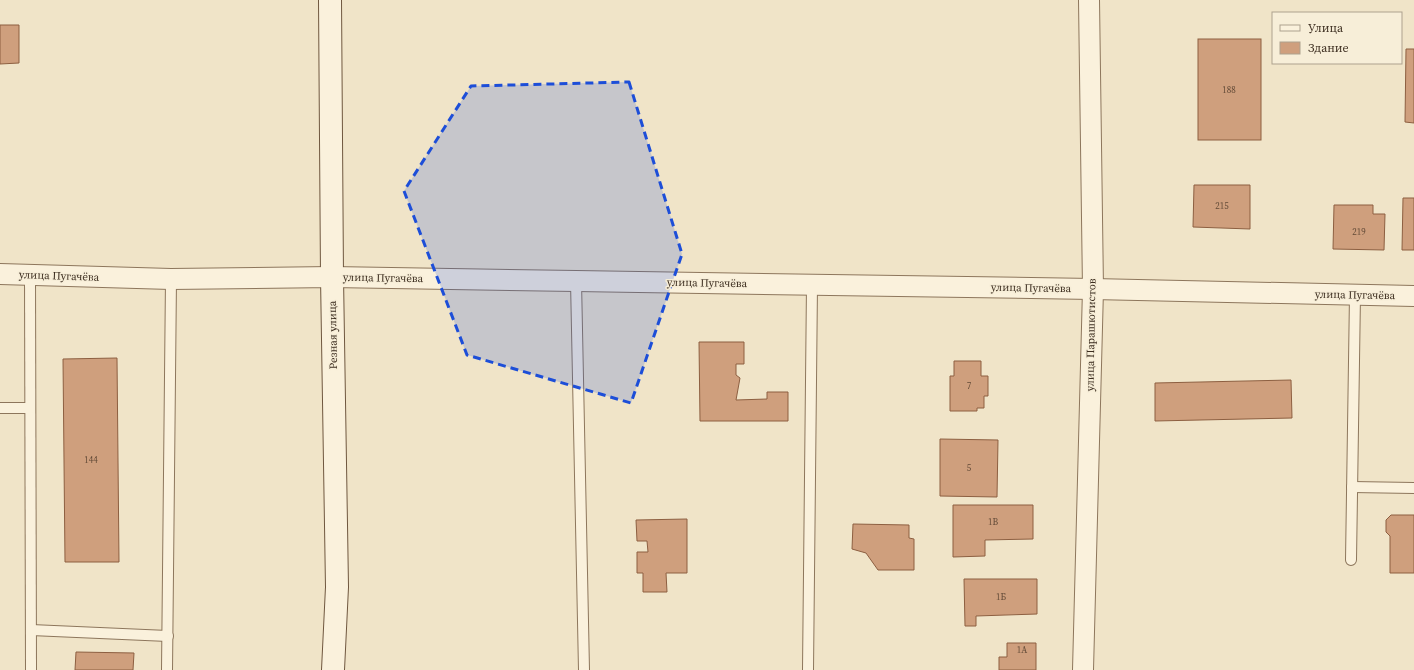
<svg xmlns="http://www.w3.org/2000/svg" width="1414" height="670" font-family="'Source Serif 4',serif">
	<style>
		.building { fill: #cf9f7d; stroke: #8d5f41 }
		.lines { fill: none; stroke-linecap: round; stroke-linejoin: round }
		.lane-casing { stroke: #8d765c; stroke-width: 12 }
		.street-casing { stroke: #8d765c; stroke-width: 22 }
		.secondary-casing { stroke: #6f573f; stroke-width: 24 }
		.lane { stroke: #faf1dc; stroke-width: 10 }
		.street { stroke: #faf1dc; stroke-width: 20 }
		.secondary { stroke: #faf1dc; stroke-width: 22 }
		.marked { fill: #1d4ed8; fill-opacity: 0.2; stroke: #1d4ed8; stroke-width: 3; stroke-dasharray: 8 5; stroke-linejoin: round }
		.labels { text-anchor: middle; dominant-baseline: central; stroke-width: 3; stroke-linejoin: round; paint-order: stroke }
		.number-label { font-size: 9px; fill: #624a37 }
		.street-label { font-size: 11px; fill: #3d2e20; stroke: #f7eed8 }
	</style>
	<rect width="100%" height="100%" fill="#f0e4c8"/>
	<g class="building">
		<polygon points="0,25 19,25 19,63 0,64"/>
		<rect x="1198" y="39" width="63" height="101"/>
		<polygon points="1406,49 1414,49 1414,123 1405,122"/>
		<polygon points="1194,185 1250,185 1250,229 1193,227"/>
		<polygon points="1403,198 1414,198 1414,250 1402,250"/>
		<polygon points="1334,205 1373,205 1373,214 1385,214 1384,250 1333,249"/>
		<polygon points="699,342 744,342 744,364 736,364 736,375 740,378 736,400 767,399 767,392 788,392 788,421 700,421"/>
		<polygon points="117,358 119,562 65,562 63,359"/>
		<polygon points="954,361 981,361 981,376 988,376 988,396 984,396 984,408 977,408 977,411 950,411 950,376 954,376"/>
		<polygon points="1291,380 1292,418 1155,421 1155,383"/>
		<polygon points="940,439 998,440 997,497 940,496"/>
		<polygon points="953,505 1033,505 1033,539 985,540 985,556 953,557"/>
		<polygon points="1391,515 1414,515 1414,573 1390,573 1390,536 1386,532 1386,520"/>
		<polygon points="687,519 687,573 666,573 667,592 643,592 643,573 637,573 637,552 648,552 647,541 637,541 636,520"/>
		<polygon points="853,524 909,525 909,538 914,539 914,570 878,570 866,553 852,549"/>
		<polygon points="964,579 1037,579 1037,614 976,616 976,626 965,626"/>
		<polygon points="1007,643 1036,643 1036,670 999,670 999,657 1007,657"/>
		<polygon points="76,652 134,653 133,670 75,670"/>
	</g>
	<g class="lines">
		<g class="lane-casing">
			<g id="lane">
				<polyline points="30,275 31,670"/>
				<polyline points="576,281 584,670"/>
				<polyline points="0,408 30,408"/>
				<polyline points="1352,487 1414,488"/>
				<polyline points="1351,560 1355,295"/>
				<polyline points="31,630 168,636"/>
				<polyline points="167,670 171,279"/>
				<polyline points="808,670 812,285"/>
			</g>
		</g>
		<g class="street-casing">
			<g id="street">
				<polyline points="0,274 171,279 332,277 576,281 1093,289 1414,296"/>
				<polyline points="1083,670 1093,289 1089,0"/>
			</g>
		</g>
		<g class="secondary-casing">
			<polyline id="secondary" points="330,0 332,277 337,587 333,670"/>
		</g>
		<use href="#lane" class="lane"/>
		<use href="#street" class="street"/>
		<use href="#secondary" class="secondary"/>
	</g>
	<path class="marked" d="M629,82L682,254L631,403L467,355L404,191L471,86Z"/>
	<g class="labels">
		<g class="number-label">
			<text x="1229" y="90">188</text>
			<text x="1222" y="206">215</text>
			<text x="1359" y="232">219</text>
			<text x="969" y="386">7</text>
			<text x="91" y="460">144</text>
			<text x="969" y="468">5</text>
			<text x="993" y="522">1В</text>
			<text x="1001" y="597">1Б</text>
			<text x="1022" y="650">1А</text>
		</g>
		<g class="street-label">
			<text transform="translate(59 276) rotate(2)">улица Пугачёва</text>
			<text transform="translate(383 278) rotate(1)">улица Пугачёва</text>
			<text transform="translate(707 283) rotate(1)">улица Пугачёва</text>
			<text transform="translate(1031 288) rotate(1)">улица Пугачёва</text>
			<text transform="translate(1355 295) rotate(1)">улица Пугачёва</text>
			<text transform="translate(333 335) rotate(-91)">Резная улица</text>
			<text transform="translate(1091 335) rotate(-89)">улица Парашютистов</text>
		</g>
	</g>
	<rect x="1272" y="12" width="130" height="52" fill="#f7eed8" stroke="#ada18e"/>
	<rect x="1280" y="25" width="20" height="6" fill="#faf1dc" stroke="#ada18e"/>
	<text x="1308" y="32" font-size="12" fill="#3d2e20">Улица</text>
	<rect x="1280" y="42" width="20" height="12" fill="#cf9f7d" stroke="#ada18e"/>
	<text x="1308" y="52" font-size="12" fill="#3d2e20">Здание</text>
</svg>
